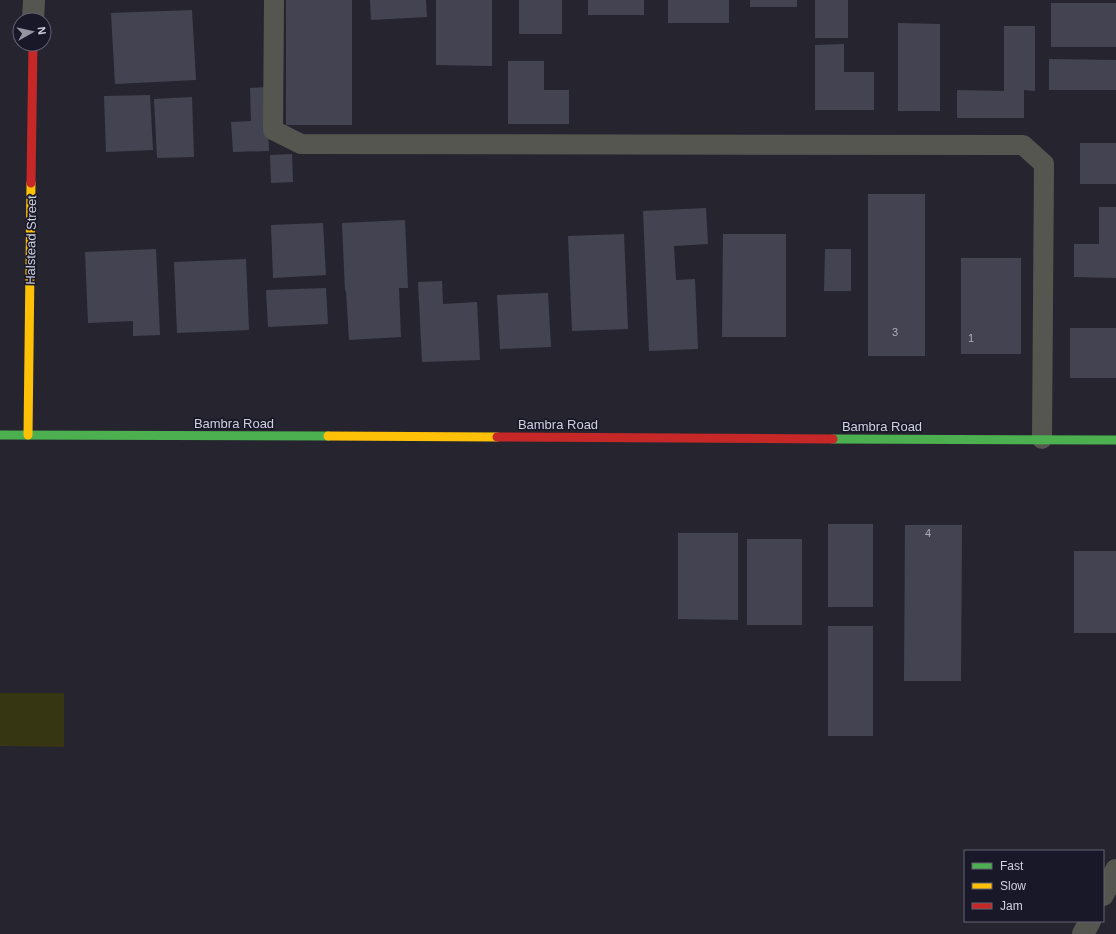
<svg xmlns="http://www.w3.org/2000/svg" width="1116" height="934" font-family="Arial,sans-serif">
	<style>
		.green { fill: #363612 }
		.building { fill: #444351 }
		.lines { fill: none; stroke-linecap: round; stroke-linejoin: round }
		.lane { stroke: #565651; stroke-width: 20 }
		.street { stroke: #565651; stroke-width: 22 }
		.fast { stroke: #4caf50; stroke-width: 9 }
		.slow { stroke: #ffc107; stroke-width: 9 }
		.jam { stroke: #c62828; stroke-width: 9 }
		.labels { text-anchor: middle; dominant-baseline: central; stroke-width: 3.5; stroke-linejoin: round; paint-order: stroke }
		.number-label { font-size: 11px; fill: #adaeba }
		.street-label { font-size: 13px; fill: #d0d1dd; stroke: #181829 }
	</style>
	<rect width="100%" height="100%" fill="#26252f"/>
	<polygon class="green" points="0,693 64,693 64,747 0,746"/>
	<g class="building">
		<rect x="286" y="0" width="66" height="125"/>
		<polygon points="370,0 426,0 427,17 371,20"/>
		<polygon points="436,0 492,0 492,66 436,65"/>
		<rect x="519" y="0" width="43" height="34"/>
		<rect x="588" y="0" width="56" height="15"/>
		<rect x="668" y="0" width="61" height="23"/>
		<rect x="750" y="0" width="47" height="7"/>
		<rect x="815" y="0" width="33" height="38"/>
		<rect x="1051" y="3" width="65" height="44"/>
		<polygon points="192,10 196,80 115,84 111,13"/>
		<polygon points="898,23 940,24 940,111 898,111"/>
		<polygon points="1004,26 1035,26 1035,91 1024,90 1024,118 957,118 957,90 1004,91"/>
		<polygon points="844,44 844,72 874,72 874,110 815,110 815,45"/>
		<polygon points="1049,59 1116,60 1116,90 1049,90"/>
		<polygon points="508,61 544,61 544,90 569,90 569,124 508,124"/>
		<polygon points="266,87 269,151 233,152 231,122 251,121 250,88"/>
		<polygon points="150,95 153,150 106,152 104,96"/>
		<polygon points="192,97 194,157 157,158 154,99"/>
		<rect x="1080" y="143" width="36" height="41"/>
		<polygon points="292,154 293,182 271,183 270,155"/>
		<rect x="868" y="194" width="57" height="162"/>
		<polygon points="1099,207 1116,207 1116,278 1074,277 1074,244 1099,244"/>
		<polygon points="706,208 708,244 674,246 676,280 695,279 698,349 649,351 643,211"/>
		<polygon points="405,220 408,288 399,288 401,337 349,340 346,290 345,291 342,223"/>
		<polygon points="323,223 326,275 273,278 271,225"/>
		<polygon points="624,234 628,329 572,331 568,236"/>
		<polygon points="723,234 786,234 786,337 722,337"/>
		<polygon points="156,249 160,335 133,336 133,321 88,323 85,252"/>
		<polygon points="825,249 851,249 851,291 824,291"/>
		<rect x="961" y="258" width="60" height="96"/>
		<polygon points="246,259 249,330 177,333 174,262"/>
		<polygon points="442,281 443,304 477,302 480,360 422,362 418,282"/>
		<polygon points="326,288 328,324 268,327 266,290"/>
		<polygon points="548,293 551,347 500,349 497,295"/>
		<rect x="1070" y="328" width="46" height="50"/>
		<rect x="828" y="524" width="45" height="83"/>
		<polygon points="905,525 962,525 961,681 904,681"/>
		<polygon points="678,533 738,533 738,620 678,619"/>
		<rect x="747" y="539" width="55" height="86"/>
		<rect x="1074" y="551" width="42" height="82"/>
		<rect x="828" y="626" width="45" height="110"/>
	</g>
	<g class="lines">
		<polyline class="lane" points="274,0 273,130 301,144 1023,145 1044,164 1042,439"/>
		<g class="street">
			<polyline points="33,20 34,0"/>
			<polyline points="1103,895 1116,870"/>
			<polyline points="1083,934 1090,921"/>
		</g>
		<g class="fast">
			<polyline points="0,435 328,436"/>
			<polyline points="833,439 1116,440"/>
		</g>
		<g class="slow">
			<polyline points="28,435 31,183"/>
			<polyline points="328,436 497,437"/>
		</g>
		<g class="jam">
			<polyline points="31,183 33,44"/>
			<polyline points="497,437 833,439"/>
		</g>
	</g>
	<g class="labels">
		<g class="number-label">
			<text x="895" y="332">3</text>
			<text x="971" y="338">1</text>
			<text x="928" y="533">4</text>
		</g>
		<g class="street-label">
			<text transform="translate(31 240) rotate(-89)">Halstead Street</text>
			<text x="234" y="423">Bambra Road</text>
			<text x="558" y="424">Bambra Road</text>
			<text x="882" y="426">Bambra Road</text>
		</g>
	</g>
	<rect x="964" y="850" width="140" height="72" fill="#181829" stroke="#626271"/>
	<rect x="972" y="863" width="20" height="6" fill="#4caf50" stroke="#626271"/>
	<text x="1000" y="870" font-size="12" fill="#d0d1dd">Fast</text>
	<rect x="972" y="883" width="20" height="6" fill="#ffc107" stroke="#626271"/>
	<text x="1000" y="890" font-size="12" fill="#d0d1dd">Slow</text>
	<rect x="972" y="903" width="20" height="6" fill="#c62828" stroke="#626271"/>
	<text x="1000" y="910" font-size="12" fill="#d0d1dd">Jam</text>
	<g transform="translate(32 32) rotate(82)"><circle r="19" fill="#181829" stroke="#626271"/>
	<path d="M0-3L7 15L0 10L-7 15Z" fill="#9495a0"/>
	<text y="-6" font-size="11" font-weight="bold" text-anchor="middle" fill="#d0d1dd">N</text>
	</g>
</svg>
